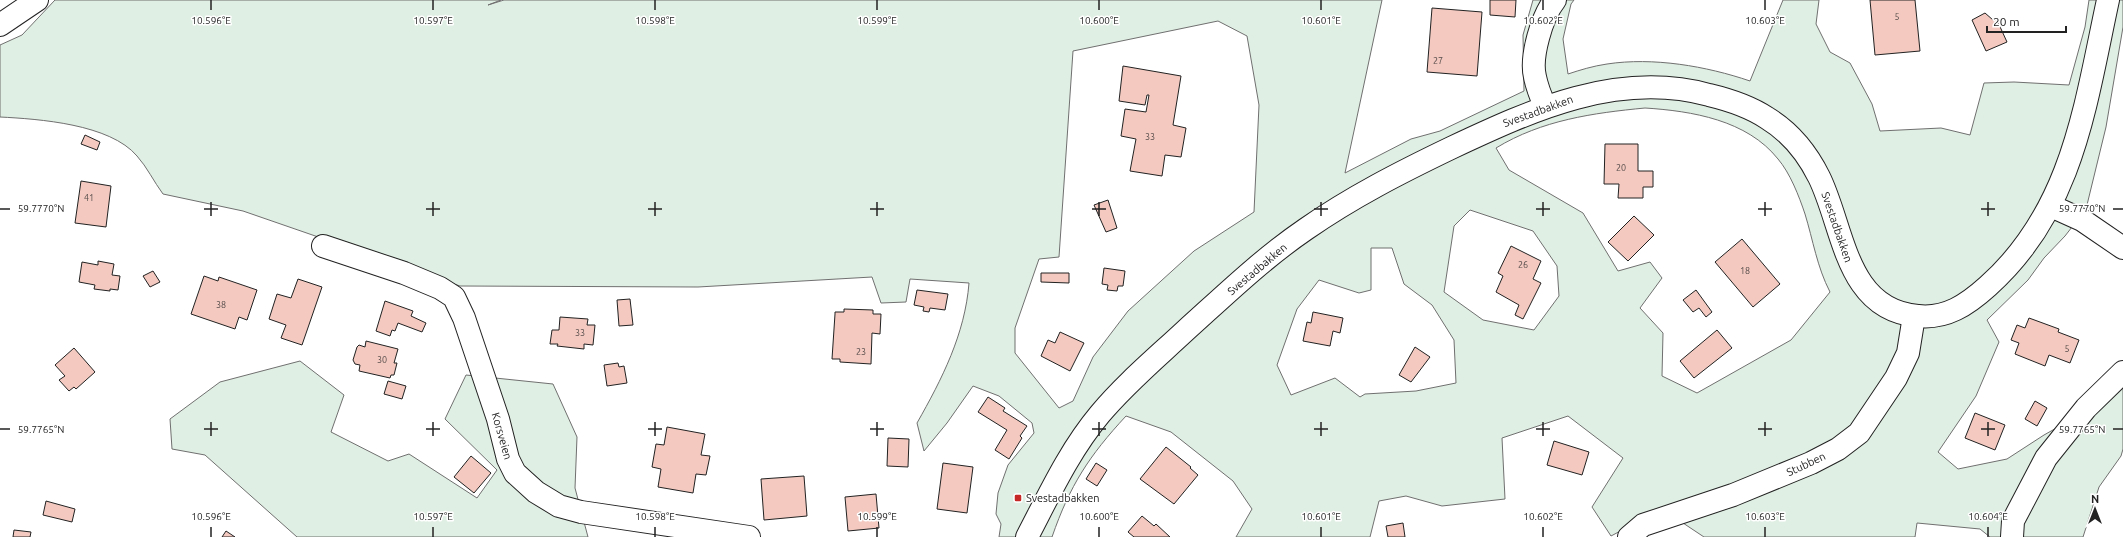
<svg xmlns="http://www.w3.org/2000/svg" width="2123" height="537" font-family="Ubuntu,sans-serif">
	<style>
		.green { fill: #e0efe3; stroke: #6f6f6f; fill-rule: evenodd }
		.building { fill: #f3c9c0; stroke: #222 }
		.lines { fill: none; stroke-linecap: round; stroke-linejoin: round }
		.minor-casing { stroke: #222; stroke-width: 24 }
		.major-casing { stroke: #222; stroke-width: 24 }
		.minor { stroke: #fff; stroke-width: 22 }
		.major { stroke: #fff; stroke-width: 22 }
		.ticks { fill: none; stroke: #222; stroke-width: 1.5 }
		.poi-dot { fill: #c62828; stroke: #fff; stroke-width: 1.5 }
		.labels { text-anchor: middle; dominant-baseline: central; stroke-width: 3; stroke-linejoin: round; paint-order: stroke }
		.number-label { font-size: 9px; fill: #564c4a }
		.street-label { font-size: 11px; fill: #222; stroke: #fff }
		.poi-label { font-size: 11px; fill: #222; stroke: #fff; text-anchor: start }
		.ticks-label { font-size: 10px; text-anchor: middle; fill: #222; stroke: #fff; stroke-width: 3; stroke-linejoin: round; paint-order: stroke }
	</style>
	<rect width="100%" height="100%" fill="#fff"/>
	<g class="green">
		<path d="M55,0H501L488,5L504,0H1382L1345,173L1411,139L1440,131L1524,91L1523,35L1533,0H1574L1571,4L1563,39L1568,74C1580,70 1593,66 1607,64C1653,57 1706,66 1750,81L1783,0H1819L1816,24L1830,52L1850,63L1872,104L1880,131L1941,128L1970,135L1984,83L2014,82L2069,85L2085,27L2089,0H2123V27L2106,127L2086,209L2065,236L2044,258L2028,280L1987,320L1999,342L1976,396L1938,452L1958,469L2007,459L2044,435L2106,400L2123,384V449L2121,456L2099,487L2083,537H1990L1980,529L1917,523L1915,537H1704L1662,509L1611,536L1592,507L1623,458L1568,416L1502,438L1505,499L1442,506L1406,496L1379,501L1370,537H1236L1252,509L1233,481L1171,432L1126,416C1089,456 1070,485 1052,537H999L1001,524L996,514L998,493L1008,465L1034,433L1032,423L999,396L973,386L947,423L924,451L917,423C942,379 965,334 969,283L910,279L906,302L881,303L872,277L698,287L460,286L243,211L163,194C154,182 147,167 137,156C110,124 39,119 0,117V45L22,35ZM1218,21L1247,36L1259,105L1254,212L1194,251L1128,311L1093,357L1073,401L1059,408L1015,353V328L1039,259L1059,257L1073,51ZM1645,108C1692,111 1747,120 1778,159C1790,173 1799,196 1805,214C1813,240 1817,267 1830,292L1791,340L1697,393L1662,376L1663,333L1640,308L1662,278L1650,262L1618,271L1583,213L1509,170L1496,148C1542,120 1593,113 1645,108ZM1470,210L1533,231L1557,266L1559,296L1534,330L1483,320L1444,292L1454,226ZM1371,248H1392L1404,284L1432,305L1454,340L1456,383L1416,391L1365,394L1360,397L1335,378L1291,395L1277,365L1297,309L1319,280L1359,293L1371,290Z"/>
		<polygon points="300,361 344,395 331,432 388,461 409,454 477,498 497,470 445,419 466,375 553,384 577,437 575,488 588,537 297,537 205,455 172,449 170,419 220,382"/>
	</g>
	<g class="building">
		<polygon points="1490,0 1516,0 1515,17 1490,15"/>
		<polygon points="1870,0 1915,0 1920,51 1875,55"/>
		<polygon points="1432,8 1482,12 1477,76 1427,72"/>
		<polygon points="1985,13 1993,20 1996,18 2007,42 1986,51 1972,20"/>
		<polygon points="1123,66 1181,76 1173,125 1186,128 1181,157 1165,155 1162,176 1130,171 1136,139 1121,136 1125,109 1146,112 1149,95 1147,95 1145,105 1119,101"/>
		<polygon points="85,135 100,142 97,150 81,144"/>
		<polygon points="1605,144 1638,144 1638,171 1653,171 1653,187 1643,187 1643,198 1618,198 1619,184 1604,184"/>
		<polygon points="81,181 111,186 106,227 75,223"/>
		<polygon points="1108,200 1117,228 1106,232 1094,205"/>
		<polygon points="1634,216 1654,235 1628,261 1608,242"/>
		<polygon points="1742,239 1780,284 1753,307 1715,262"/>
		<polygon points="1511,246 1541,261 1533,279 1541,283 1523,319 1515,315 1519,305 1496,292 1503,276 1498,273"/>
		<polygon points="98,261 114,264 112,275 120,276 118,290 110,289 110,291 94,289 95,285 79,282 82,262 98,265"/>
		<polygon points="1104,268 1125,271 1123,286 1118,286 1117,291 1107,290 1108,285 1102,284"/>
		<polygon points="153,271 160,282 150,287 143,276"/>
		<polygon points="1041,273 1069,273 1069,283 1041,282"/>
		<polygon points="204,276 218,281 219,277 257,290 247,320 239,317 235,329 191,314"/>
		<polygon points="298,279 322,287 302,345 281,338 286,325 269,319 277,294 291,298"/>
		<polygon points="917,290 948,294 945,310 930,308 929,312 923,311 924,307 914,305"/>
		<polygon points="1696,290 1712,312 1706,317 1699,308 1693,312 1683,300"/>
		<polygon points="630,299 633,325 619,326 617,300"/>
		<polygon points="385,301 413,311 411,316 426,323 422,332 398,323 395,331 392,330 390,336 376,331"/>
		<polygon points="844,309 873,310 873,314 881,314 880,334 872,333 871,364 840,362 840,359 832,359 835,314 835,312 844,312"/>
		<polygon points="1313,312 1343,318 1340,333 1333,331 1330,346 1303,341 1307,322 1311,323"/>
		<polygon points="560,317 588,319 587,325 595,325 593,345 584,344 584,349 557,346 558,344 550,344 552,330 559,330"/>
		<polygon points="2029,318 2059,329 2058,332 2079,340 2070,363 2049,355 2045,366 2015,354 2019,343 2011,340 2017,325 2025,328"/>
		<polygon points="1717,330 1732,348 1694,378 1680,361"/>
		<polygon points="1060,332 1084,343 1070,371 1041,356 1048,340 1055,343"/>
		<polygon points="366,341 398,349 394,363 397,363 394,375 391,375 390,378 359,371 360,365 355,364 353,360 357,347 359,345 365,347"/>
		<polygon points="1415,347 1430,357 1411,382 1399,375"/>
		<polygon points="74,348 95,372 76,389 74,387 69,391 59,380 65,376 55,365"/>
		<polygon points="618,363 619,367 624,366 627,383 607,386 604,365"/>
		<polygon points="388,381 406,386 402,399 384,394"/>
		<polygon points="988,397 1005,408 1003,411 1027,426 1020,436 1022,438 1009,459 995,450 1007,430 978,412"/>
		<polygon points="2035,401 2047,408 2037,426 2025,419"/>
		<polygon points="1975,413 2005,425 1995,450 1965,438"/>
		<polygon points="667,427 705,434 701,455 710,456 706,475 696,474 693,493 658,487 661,469 652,467 656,444 664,445"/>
		<polygon points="888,438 909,439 908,467 887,466"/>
		<polygon points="1554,441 1589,452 1582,475 1547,465"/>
		<polygon points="1166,447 1191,467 1190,468 1198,475 1174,504 1140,479"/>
		<polygon points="471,456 491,473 474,493 454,477"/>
		<polygon points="943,463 973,467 967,513 937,509"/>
		<polygon points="1096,463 1107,470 1097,486 1086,479"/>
		<polygon points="804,476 807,516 764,520 761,479"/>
		<polygon points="876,494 879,528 848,531 845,497"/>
		<polygon points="46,501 75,509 72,522 43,515"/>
		<polygon points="1142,516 1154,526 1156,524 1170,537 1134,537 1128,532"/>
		<polygon points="1403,523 1405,537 1388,537 1386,526"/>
		<polygon points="14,530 31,532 30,537 13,537"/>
		<polygon points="226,531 235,537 222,537"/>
	</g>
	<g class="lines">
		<g class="minor-casing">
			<g id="minor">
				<polyline points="0,25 37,0"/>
				<path d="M1545,106C1541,97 1537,87 1535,77C1530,57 1542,16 1555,0"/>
				<polyline points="2051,206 2082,220 2123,248"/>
				<polyline points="323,246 404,273 440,288 454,297 464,318 498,419 508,459 515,473 536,492 559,506 581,512 749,537"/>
				<polyline points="1629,537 1643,525 1733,495 1811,463 1838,449 1859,433 1896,378 1908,353 1914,316"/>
				<polyline points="2012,537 2013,521 2046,458 2086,408 2123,372"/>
			</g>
		</g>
		<g class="major-casing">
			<path id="major" d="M1027,537C1049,495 1069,451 1100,414C1125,384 1156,358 1185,331C1224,296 1262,259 1306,229C1352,197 1401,172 1451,148C1532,110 1618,70 1709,95C1730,100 1749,106 1767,118C1790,132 1807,153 1819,177C1844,227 1845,310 1918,316C1946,319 1967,305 1988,286C2073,210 2085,106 2108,0"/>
		</g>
		<use href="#minor" class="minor"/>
		<use href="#major" class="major"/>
	</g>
	<path class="ticks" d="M211,0V10M433,0V10M655,0V10M877,0V10M1099,0V10M1321,0V10M1543,0V10M1765,0V10M211,202V216M433,202V216M655,202V216M877,202V216M1099,202V216M1321,202V216M1543,202V216M1765,202V216M1988,202V216M0,209H10M204,209H218M426,209H440M648,209H662M870,209H884M1092,209H1106M1314,209H1328M1536,209H1550M1758,209H1772M1981,209H1995M2113,209H2123M211,422V436M433,422V436M655,422V436M877,422V436M1099,422V436M1321,422V436M1543,422V436M1765,422V436M1988,422V436M0,429H10M204,429H218M426,429H440M648,429H662M870,429H884M1092,429H1106M1314,429H1328M1536,429H1550M1758,429H1772M1981,429H1995M2113,429H2123M211,527V537M433,527V537M655,527V537M877,527V537M1099,527V537M1321,527V537M1543,527V537M1765,527V537M1988,527V537"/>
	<rect class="poi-dot" x="1014" y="494" width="8" height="8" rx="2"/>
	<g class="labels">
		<g class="number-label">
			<text x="1897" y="17">5</text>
			<text x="1438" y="61">27</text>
			<text x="1150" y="137">33</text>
			<text x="1621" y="168">20</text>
			<text x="89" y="198">41</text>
			<text x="1523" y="265">26</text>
			<text x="1745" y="271">18</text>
			<text x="221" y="305">38</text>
			<text x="580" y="333">33</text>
			<text x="2067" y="349">5</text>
			<text x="861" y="352">23</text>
			<text x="382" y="360">30</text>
		</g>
		<g class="street-label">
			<text transform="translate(1538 111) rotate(-20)">Svestadbakken</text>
			<text transform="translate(1837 227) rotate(71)">Svestadbakken</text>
			<text transform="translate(1257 269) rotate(-40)">Svestadbakken</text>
			<text transform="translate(502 436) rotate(74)">Korsveien</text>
			<text transform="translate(1806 464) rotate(-25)">Stubben</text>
		</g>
		<g class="poi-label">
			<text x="1026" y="498">Svestadbakken</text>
		</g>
	</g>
	<g class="ticks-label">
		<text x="211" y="24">10.596°E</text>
		<text x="433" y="24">10.597°E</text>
		<text x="655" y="24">10.598°E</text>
		<text x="877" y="24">10.599°E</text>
		<text x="1099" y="24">10.600°E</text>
		<text x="1321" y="24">10.601°E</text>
		<text x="1543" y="24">10.602°E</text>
		<text x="1765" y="24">10.603°E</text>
		<text x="41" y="212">59.7770°N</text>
		<text x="2082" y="212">59.7770°N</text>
		<text x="41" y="433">59.7765°N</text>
		<text x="2082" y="433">59.7765°N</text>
		<text x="211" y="520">10.596°E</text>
		<text x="433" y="520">10.597°E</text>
		<text x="655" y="520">10.598°E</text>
		<text x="877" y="520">10.599°E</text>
		<text x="1099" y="520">10.600°E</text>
		<text x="1321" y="520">10.601°E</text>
		<text x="1543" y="520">10.602°E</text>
		<text x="1765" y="520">10.603°E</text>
		<text x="1988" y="520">10.604°E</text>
	</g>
	<g transform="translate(2095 509)" stroke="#ffffff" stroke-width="3" paint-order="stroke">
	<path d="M0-3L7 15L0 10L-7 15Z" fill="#222222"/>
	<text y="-6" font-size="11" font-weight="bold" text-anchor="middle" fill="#222222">N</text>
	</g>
	<path d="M1987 26v6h79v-6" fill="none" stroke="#222222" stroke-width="2"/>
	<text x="1993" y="26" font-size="12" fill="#222222" stroke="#ffffff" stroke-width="3" paint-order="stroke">20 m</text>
</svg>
